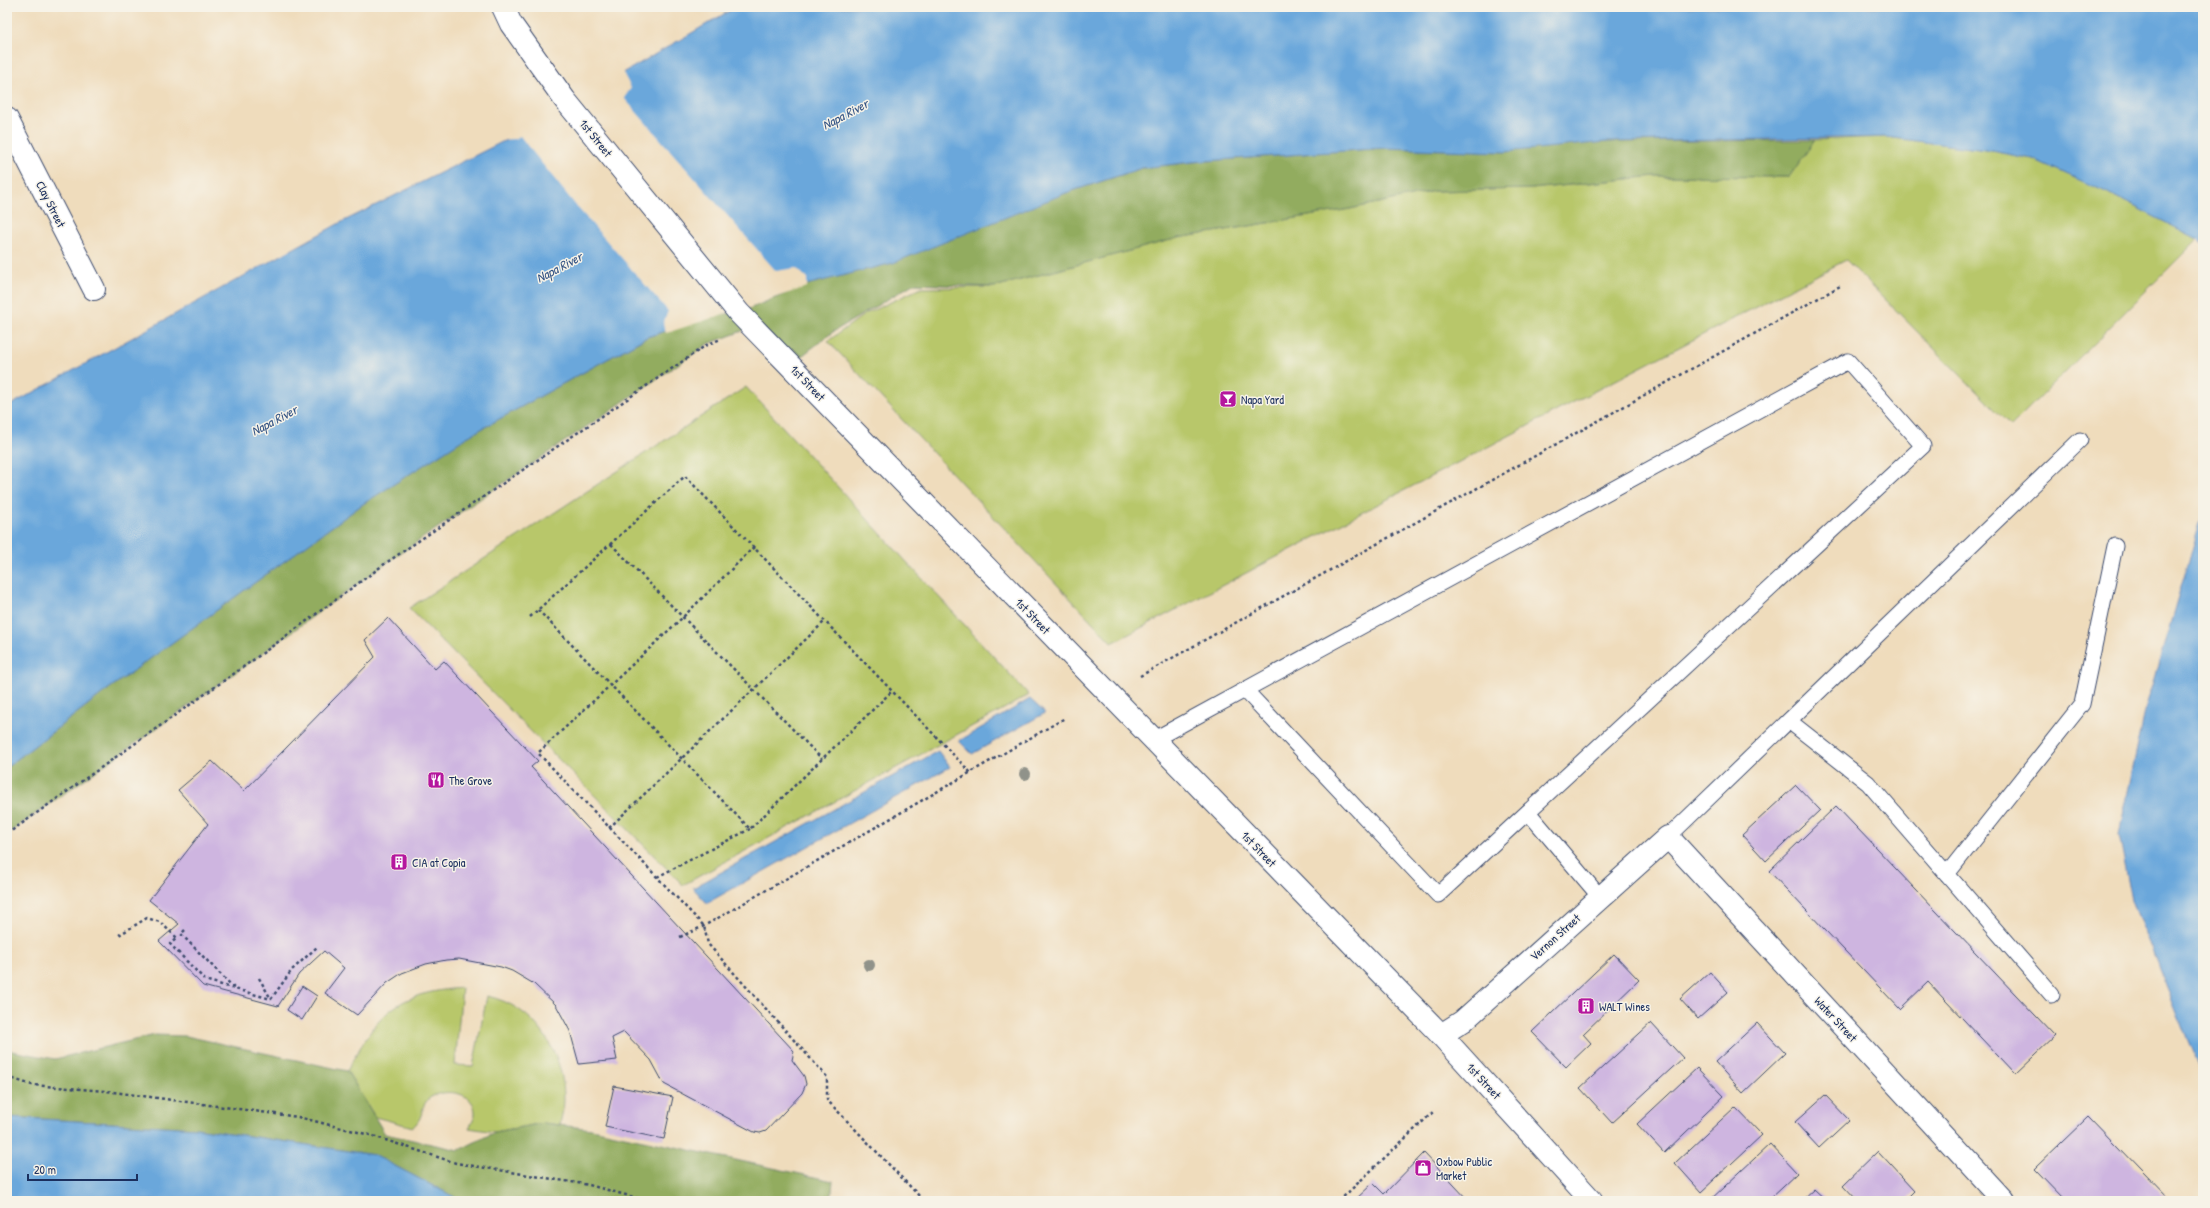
<svg xmlns="http://www.w3.org/2000/svg" width="2210" height="1208" font-family="'Patrick Hand',sans-serif">
	<style>
		.green { fill: #b8c76a; stroke: #6a7b64 }
		.forest { fill: #92ac5e; stroke: #566e5e }
		.water { fill: #6aa7db; stroke: #426b9c }
		.pier { fill: #efdcbc }
		.building { fill: #ceb5e0 }
		.lines { fill: none; stroke-linecap: round; stroke-linejoin: round }
		.service-casing { stroke: #3b496c; stroke-width: 17 }
		.minor-casing { stroke: #3b496c; stroke-width: 24 }
		.secondary-casing { stroke: #3b496c; stroke-width: 24 }
		.path { stroke: #3b496c; stroke-width: 2.5; stroke-dasharray: 3 3; stroke-linecap: butt }
		.service { stroke: #fff; stroke-width: 15 }
		.minor { stroke: #fff; stroke-width: 22 }
		.secondary { stroke: #fff; stroke-width: 22 }
		.tree { fill: #90928a }
		.labels { text-anchor: middle; dominant-baseline: central; stroke-width: 3; stroke-linejoin: round; paint-order: stroke }
		.street-label { font-size: 12px; fill: #1b2f5e; stroke: #f7f3e8 }
		.poi-label { font-size: 12px; fill: #1b2f5e; stroke: #f7f3e8; text-anchor: start }
		.water-label { font-size: 13px; font-style: italic; fill: #335384; stroke: #f7f3e8 }
	</style>
	<rect width="100%" height="100%" fill="#f7f3e8"/>
	<filter id="ink" filterUnits="userSpaceOnUse"><feTurbulence type="fractalNoise" baseFrequency=".025" numOctaves="2"/><feDisplacementMap in="SourceGraphic" scale="8" xChannelSelector="R" yChannelSelector="G"/><feConvolveMatrix kernelMatrix="1 2 1 2 8 2 1 2 1" color-interpolation-filters="sRGB"/></filter>
	<filter id="wash" filterUnits="userSpaceOnUse"><feTurbulence type="fractalNoise" baseFrequency=".012" numOctaves="4" result="noise"/><feDisplacementMap in="SourceGraphic" scale="16" xChannelSelector="R" yChannelSelector="G"/><feGaussianBlur stdDeviation="0.9" result="paint"/><feColorMatrix in="noise" values="0 0 0 0 0 0 0 0 0 0 0 0 0 0 0 0 0 1.4 0 .05"/><feComposite in="paint" operator="in"/></filter>
	<g filter="url(#wash)">
		<rect width="100%" height="100%" fill="#efdcbc"/>
		<g class="green">
			<polygon points="1886,137 1986,150 2033,159 2106,192 2198,239 2011,426 1846,260 1112,643 828,341 865,314 921,288 994,287 1178,238 1350,209 1434,191 1532,189 1655,176 1789,177 1815,140"/>
			<polygon points="746,387 1029,695 683,885 409,608"/>
			<path d="M462,988L455,1065L473,1066L487,996C535,1006 565,1053 564,1101C564,1109 561,1117 560,1125L543,1123L495,1132L469,1128C471,1124 475,1118 475,1114C476,1092 446,1088 431,1097C419,1105 426,1116 413,1127L375,1117L347,1071C378,1014 394,993 462,988Z"/>
		</g>
		<g class="forest">
			<polygon points="1815,140 1789,177 1655,176 1531,189 1434,191 1350,209 1178,238 994,287 913,284 833,332 790,365 753,327 708,344 386,563 256,658 7,834 7,767 103,693 363,504 467,437 647,337 716,314 739,313 806,285 1066,193 1142,168 1192,162 1385,148 1485,151 1606,142"/>
			<polygon points="155,1035 186,1036 347,1071 385,1134 459,1150 495,1132 543,1123 592,1129 833,1181 831,1201 462,1201 374,1155 196,1128 7,1117 7,1050 55,1059"/>
		</g>
		<g class="water">
			<polygon points="736,7 2203,7 2203,244 2198,239 2106,192 2033,159 1986,150 1886,137 1606,142 1505,152 1385,148 1192,162 1142,168 1066,193 893,263 806,285 647,337 467,437 363,504 103,693 7,767 7,407 336,225 524,131"/>
			<polygon points="2203,513 2203,1078 2132,901 2119,834 2147,702"/>
			<polygon points="1030,699 1045,713 972,754 959,741"/>
			<polygon points="938,751 950,767 707,903 693,888"/>
			<polygon points="7,1117 196,1128 374,1155 462,1201 7,1201"/>
		</g>
		<polygon class="pier" points="622,71 631,88 624,98 776,271 796,268 807,278 807,287 666,333 663,324 668,311 577,207 520,136 515,139 501,140"/>
		<g id="blocks">
			<g class="building">
				<polygon points="388,618 435,669 444,661 538,761 531,767 794,1051 792,1060 804,1076 806,1084 802,1093 766,1131 760,1133 754,1132 664,1084 651,1060 624,1032 612,1038 617,1060 579,1064 570,1031 556,1005 534,984 512,971 501,967 459,959 446,960 426,964 402,973 387,983 357,1015 325,993 344,968 324,951 299,974 278,1006 203,986 159,941 179,924 149,900 208,824 178,790 212,761 244,791 375,657 365,640"/>
				<polygon points="1796,785 1820,810 1766,861 1742,835"/>
				<polygon points="1836,806 2055,1036 2015,1074 1928,982 1900,1009 1769,871"/>
				<polygon points="1614,954 1639,980 1583,1034 1591,1043 1566,1067 1532,1032"/>
				<polygon points="1710,972 1728,992 1698,1019 1680,999"/>
				<polygon points="302,986 317,996 302,1020 287,1010"/>
				<polygon points="1651,1023 1683,1058 1612,1123 1580,1088"/>
				<polygon points="1757,1023 1785,1053 1743,1093 1715,1062"/>
				<polygon points="1697,1068 1724,1096 1664,1153 1637,1124"/>
				<polygon points="614,1086 673,1097 664,1139 605,1127"/>
				<polygon points="1825,1095 1849,1120 1819,1148 1795,1122"/>
				<polygon points="1735,1107 1762,1135 1701,1192 1675,1163"/>
				<polygon points="2088,1117 2169,1201 2065,1201 2034,1169"/>
				<polygon points="1770,1144 1797,1173 1767,1201 1709,1201"/>
				<polygon points="1878,1151 1915,1191 1905,1201 1858,1201 1843,1185"/>
				<polygon points="1424,1153 1469,1201 1354,1201 1373,1183 1384,1194"/>
				<polygon points="1814,1189 1827,1201 1801,1201"/>
			</g>
		</g>
	</g>
	<g filter="url(#ink)">
		<use href="#blocks" fill-opacity="0" stroke="#3b496c" stroke-width="1"/>
		<g class="lines">
			<g class="service-casing">
				<g id="service">
					<polyline points="1789,721 1868,783 2052,995"/>
					<polyline points="1153,740 1848,361 1923,446 1438,895 1245,690"/>
					<polyline points="1528,812 1600,897"/>
					<polyline points="1668,837 2080,440"/>
					<polyline points="1947,874 2082,704 2115,546"/>
				</g>
			</g>
			<g class="minor-casing">
				<g id="minor">
					<polyline points="7,119 94,289"/>
					<polyline points="1441,1035 1463,1021 1668,837 2004,1201"/>
				</g>
			</g>
			<g class="secondary-casing">
				<polyline id="secondary" points="503,7 511,24 565,100 739,313 1441,1035 1592,1201"/>
			</g>
			<g class="path">
				<polyline points="611,544 822,759"/>
				<polyline points="754,547 683,617 538,753 704,926 708,944 827,1077 827,1100 924,1201"/>
				<polyline points="538,610 750,829 892,691"/>
				<polyline points="530,617 685,476 971,773"/>
				<polyline points="1140,676 1842,285"/>
				<polyline points="609,828 825,621"/>
				<polyline points="7,834 256,658 386,563 708,344 721,339"/>
				<polyline points="657,877 750,829"/>
				<polyline points="185,930 181,934 235,989 271,999 292,970 318,946"/>
				<polyline points="119,935 147,918 160,922 177,938 170,944 205,980 235,989"/>
				<polyline points="680,937 704,926 1065,718"/>
				<polyline points="259,978 271,999"/>
				<polyline points="7,1077 32,1085 106,1091 298,1117 370,1135 456,1163 589,1185 648,1201"/>
				<polyline points="1339,1201 1434,1111"/>
			</g>
			<use href="#service" class="service"/>
			<use href="#minor" class="minor"/>
			<use href="#secondary" class="secondary"/>
		</g>
		<g class="tree">
			<circle cx="1025" cy="774" r="6"/>
			<circle cx="869" cy="965" r="6"/>
		</g>
	</g>
	<defs>
		<g id="bar-square" transform="scale(0.9)"><rect x="-9" y="-9" width="18" height="18" rx="4" fill="#b5179e" stroke="#f7f3e8"/><path d="M-6-5H6L.8 .8V4.5H3.5V6h-7V4.5H-.8V.8Z" fill="#fff"/></g>
		<g id="restaurant-square" transform="scale(0.9)"><rect x="-9" y="-9" width="18" height="18" rx="4" fill="#b5179e" stroke="#f7f3e8"/><path d="M-5-6h1v4h1v-4h1v4h1v-4h1v5L-1.5 .5V6h-2V.5L-5-1ZM5-6V6H3V1.5H1.5Q1.5-4 5-6Z" fill="#fff"/></g>
		<g id="building-square" transform="scale(0.9)"><rect x="-9" y="-9" width="18" height="18" rx="4" fill="#b5179e" stroke="#f7f3e8"/><path d="M-4-6H4V6H1V3H-1V6H-4ZM-2.5-4.3h1.7v1.8h-1.7ZM.8-4.3h1.7v1.8H.8ZM-2.5-1h1.7V.8h-1.7ZM.8-1h1.7V.8H.8Z" fill="#fff"/></g>
		<g id="shop-square" transform="scale(0.9)"><rect x="-9" y="-9" width="18" height="18" rx="4" fill="#b5179e" stroke="#f7f3e8"/><path d="M-5-2.5h2.3a2.7 3.5 0 0 1 5.4 0H5L5.5 6h-11ZM-1.5-2.5h3a1.5 2.3 0 0 0-3 0Z" fill="#fff"/></g>
	</defs>
	<g fill-rule="evenodd">
		<use href="#bar-square" x="1228" y="399"/>
		<use href="#restaurant-square" x="436" y="780"/>
		<use href="#building-square" x="399" y="862"/>
		<use href="#building-square" x="1586" y="1006"/>
		<use href="#shop-square" x="1423" y="1168"/>
	</g>
	<g class="labels">
		<g class="street-label">
			<text transform="translate(596 138) rotate(51)">1st Street</text>
			<text transform="translate(51 204) rotate(63)">Clay Street</text>
			<text transform="translate(808 383) rotate(46)">1st Street</text>
			<text transform="translate(1033 616) rotate(46)">1st Street</text>
			<text transform="translate(1259 849) rotate(46)">1st Street</text>
			<text transform="translate(1555 937) rotate(-42)">Vernon Street</text>
			<text transform="translate(1836 1019) rotate(47)">Water Street</text>
			<text transform="translate(1484 1081) rotate(47)">1st Street</text>
		</g>
		<g class="poi-label">
			<text x="1241" y="399">Napa Yard</text>
			<text x="449" y="780">The Grove</text>
			<text x="412" y="862">CIA at Copia</text>
			<text x="1599" y="1006">WALT Wines</text>
			<text x="1436" y="1161">Oxbow Public<tspan x="1436" dy="14">Market</tspan></text>
		</g>
		<g class="water-label">
			<text transform="translate(845 114) rotate(-28)">Napa River</text>
			<text transform="translate(559 267) rotate(-28)">Napa River</text>
			<text transform="translate(274 420) rotate(-28)">Napa River</text>
		</g>
	</g>
	<rect width="2210" height="1208" fill="none" stroke="#f7f3e8" stroke-width="24"/>
	<path d="M28 1174v6h109v-6" fill="none" stroke="#1b2f5e" stroke-width="2"/>
	<text x="34" y="1174" font-size="12" fill="#1b2f5e" stroke="#f7f3e8" stroke-width="3" paint-order="stroke">20 m</text>
</svg>
